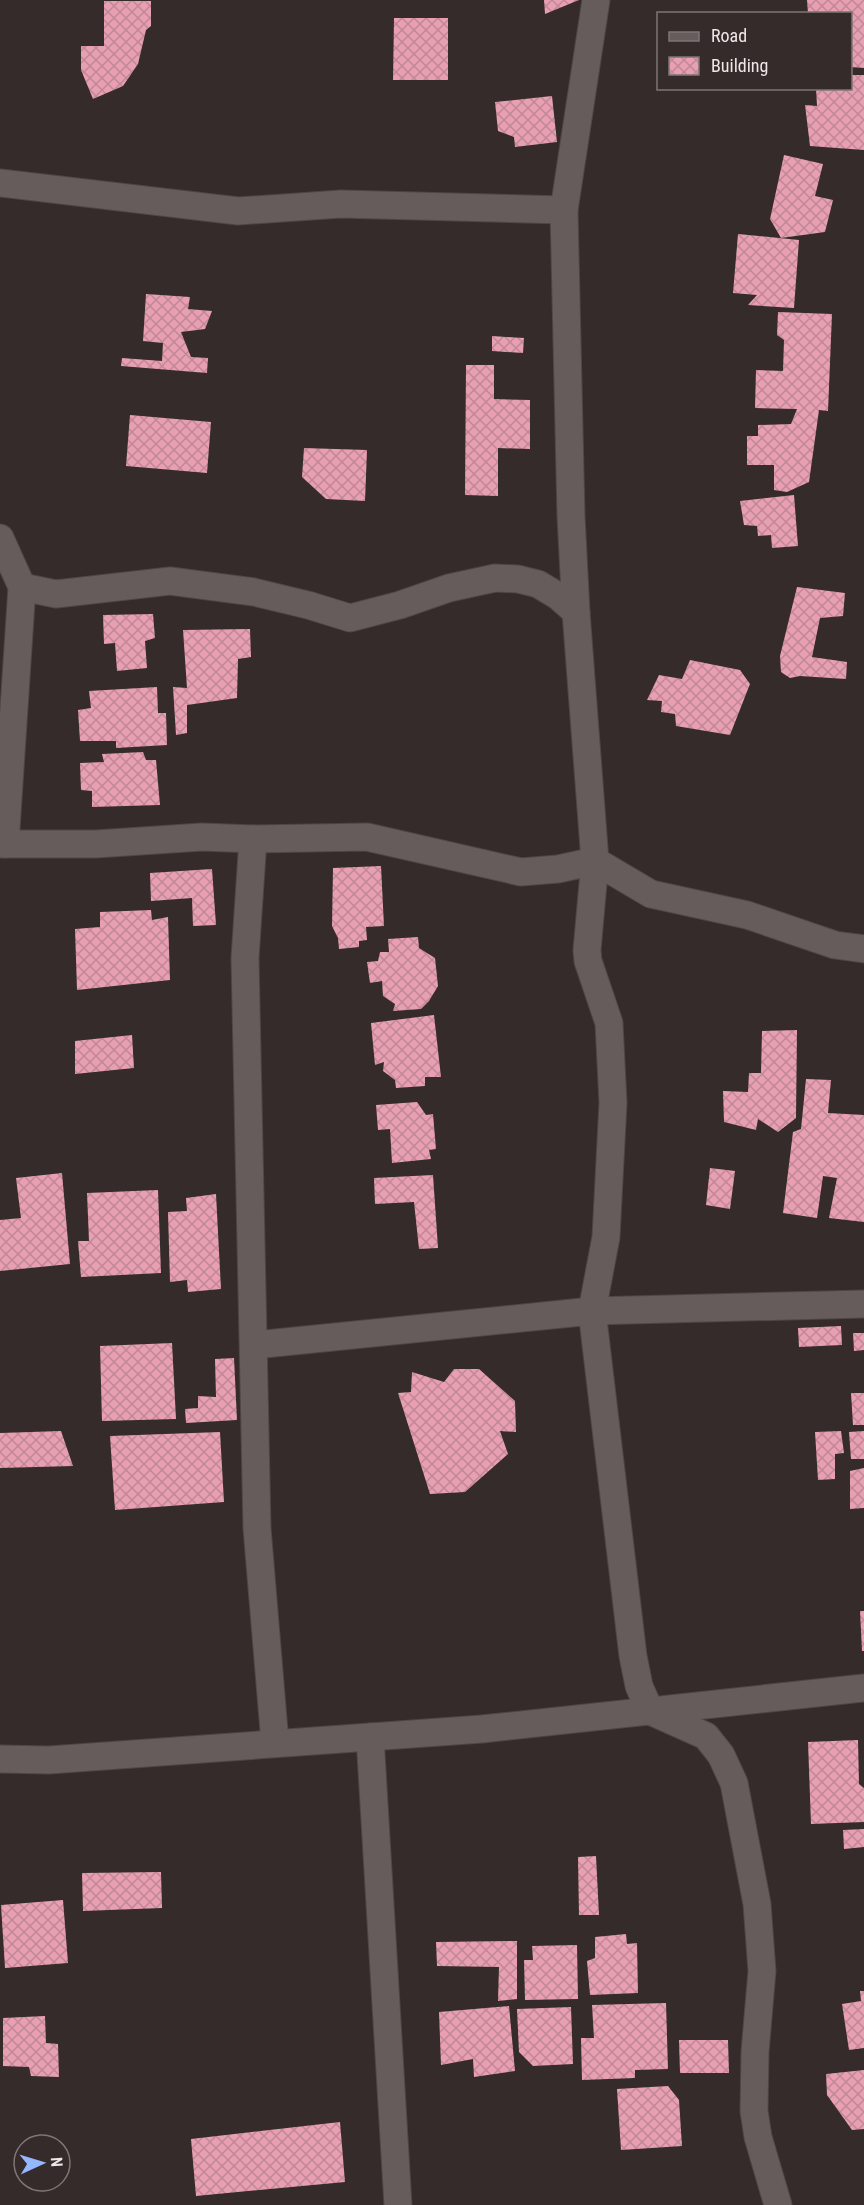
<svg xmlns="http://www.w3.org/2000/svg" width="864" height="2205" font-family="'Roboto Condensed',sans-serif">
	<style>
		.building { fill: url(#building-cross-hatch) }
		.lines { fill: none; stroke-linecap: round; stroke-linejoin: round }
		.minor-casing { stroke: #4e4746; stroke-width: 29 }
		.minor { stroke: #665c5b; stroke-width: 27 }
	</style>
	<defs>
		<pattern id="building-cross-hatch" width="8" height="8" patternUnits="userSpaceOnUse" patternTransform="scale(1.5)"><rect width="8" height="8" fill="#e89fb1"/><path d="M0 0l8 8M0 8l8-8" fill="none" stroke="#c08896"/></pattern>
	</defs>
	<rect width="100%" height="100%" fill="#342b2a"/>
	<g class="building">
		<polygon points="544,0 579,0 545,14"/>
		<polygon points="807,0 864,0 864,68 850,67 850,14 808,14"/>
		<polygon points="104,1 151,1 151,26 146,30 138,64 123,86 93,99 81,70 81,46 104,46"/>
		<polygon points="394,18 448,18 448,80 393,80"/>
		<polygon points="850,75 864,75 864,150 810,146 805,105 817,106 816,88 850,88"/>
		<polygon points="552,96 557,142 515,147 514,137 498,131 495,102"/>
		<polygon points="784,155 823,164 815,196 833,200 825,232 781,238 770,219"/>
		<polygon points="738,234 799,240 794,308 748,305 757,295 733,293"/>
		<polygon points="146,294 190,297 188,309 212,311 205,329 181,332 191,357 208,358 207,373 121,366 122,358 162,361 163,343 143,341"/>
		<polygon points="778,312 832,314 828,411 819,410 809,482 787,492 774,490 774,465 747,465 747,436 758,436 758,425 791,424 797,409 755,408 756,370 783,371 784,340 777,335"/>
		<polygon points="492,336 524,338 523,353 492,351"/>
		<polygon points="466,365 494,365 494,399 530,400 530,449 498,448 498,496 465,495"/>
		<polygon points="130,415 211,422 207,473 126,466"/>
		<polygon points="304,448 367,450 365,501 326,499 302,477"/>
		<polygon points="794,495 798,546 772,548 771,535 758,536 757,526 744,525 740,501"/>
		<polygon points="797,587 845,593 843,616 820,618 812,657 847,662 846,679 800,676 790,678 781,672 780,656"/>
		<polygon points="153,614 155,638 145,641 147,668 117,671 115,643 104,644 103,615"/>
		<polygon points="250,629 251,657 238,659 237,698 187,705 187,733 176,735 173,687 187,688 183,630"/>
		<polygon points="690,660 740,670 750,684 730,735 676,726 675,714 661,712 662,701 647,700 659,675 682,679"/>
		<polygon points="157,687 158,713 166,713 167,745 116,748 116,741 80,741 78,710 91,708 89,691"/>
		<polygon points="143,752 146,760 156,760 160,805 92,807 92,791 81,790 80,763 104,762 102,754"/>
		<polygon points="381,866 384,926 366,927 367,940 359,941 359,947 339,949 338,938 332,926 333,868"/>
		<polygon points="212,869 216,925 193,926 192,898 151,901 150,873"/>
		<polygon points="151,910 152,920 168,917 170,980 77,990 75,929 100,927 100,912"/>
		<polygon points="418,937 419,948 435,958 438,986 429,1001 421,1009 393,1011 395,1004 383,996 382,981 370,983 367,962 378,961 380,952 389,952 388,939"/>
		<polygon points="434,1015 441,1077 425,1077 425,1086 396,1088 395,1080 383,1071 384,1062 375,1065 371,1023"/>
		<polygon points="797,1030 796,1118 778,1132 758,1119 756,1130 724,1122 723,1091 748,1092 749,1073 761,1073 762,1031"/>
		<polygon points="132,1035 134,1068 75,1074 75,1041"/>
		<polygon points="806,1079 831,1080 828,1113 864,1115 864,1222 829,1218 837,1178 823,1176 817,1218 783,1213 793,1132 801,1129"/>
		<polygon points="417,1102 426,1115 433,1114 436,1149 429,1150 431,1159 392,1163 390,1129 378,1130 376,1105"/>
		<polygon points="710,1168 735,1171 730,1209 706,1205"/>
		<polygon points="62,1173 70,1264 0,1271 0,1220 21,1218 16,1178"/>
		<polygon points="433,1175 438,1248 419,1249 414,1202 375,1204 374,1178"/>
		<polygon points="158,1190 161,1273 81,1277 78,1241 89,1241 87,1193"/>
		<polygon points="216,1194 221,1289 188,1292 187,1280 170,1282 168,1212 187,1211 186,1198"/>
		<polygon points="841,1326 842,1345 799,1347 798,1328"/>
		<polygon points="853,1333 864,1333 864,1350 854,1351"/>
		<polygon points="172,1343 176,1419 102,1421 100,1346"/>
		<polygon points="234,1358 237,1420 186,1423 185,1409 198,1408 198,1396 216,1397 215,1359"/>
		<polygon points="454,1369 479,1369 515,1401 516,1432 500,1431 508,1454 465,1492 430,1494 398,1393 411,1392 412,1372 444,1382"/>
		<polygon points="851,1393 864,1393 864,1425 853,1425"/>
		<polygon points="61,1431 73,1466 0,1468 0,1433"/>
		<polygon points="841,1431 844,1453 835,1454 835,1479 818,1480 815,1432"/>
		<polygon points="864,1431 864,1459 851,1459 849,1432"/>
		<polygon points="220,1432 224,1502 115,1510 110,1436"/>
		<polygon points="864,1468 864,1508 850,1509 850,1471"/>
		<polygon points="860,1611 864,1611 864,1651 862,1651"/>
		<polygon points="858,1740 859,1784 864,1788 864,1822 811,1824 808,1742"/>
		<polygon points="864,1829 864,1847 844,1849 843,1830"/>
		<polygon points="596,1856 599,1915 579,1915 578,1857"/>
		<polygon points="161,1872 162,1908 83,1911 82,1873"/>
		<polygon points="63,1900 68,1963 5,1968 1,1905"/>
		<polygon points="626,1934 627,1944 637,1943 638,1993 590,1995 587,1961 595,1958 595,1937"/>
		<polygon points="517,1941 517,1999 498,2001 499,1967 437,1966 436,1942"/>
		<polygon points="577,1945 578,1999 525,2000 524,1960 533,1960 532,1946"/>
		<polygon points="860,1991 864,1991 864,2048 849,2050 842,2004 861,2001"/>
		<polygon points="666,2003 668,2069 635,2070 635,2078 582,2080 581,2038 594,2038 592,2005"/>
		<polygon points="509,2006 515,2071 474,2077 473,2059 441,2065 439,2012"/>
		<polygon points="571,2007 573,2064 533,2066 519,2052 517,2009"/>
		<polygon points="45,2016 46,2043 58,2044 59,2077 31,2076 29,2067 3,2066 3,2018"/>
		<polygon points="679,2040 728,2040 729,2073 680,2073"/>
		<polygon points="864,2070 864,2129 852,2130 827,2095 826,2074"/>
		<polygon points="668,2086 679,2100 682,2146 621,2150 617,2089"/>
		<polygon points="340,2122 345,2182 196,2196 191,2139"/>
	</g>
	<g class="lines">
		<g class="minor-casing">
			<g id="minor">
				<polyline points="0,183 238,211 341,204 564,210"/>
				<polyline points="0,538 22,587 5,844"/>
				<polyline points="22,587 56,594 170,581 254,592 308,605 350,618 400,605 449,588 495,578 518,579 538,584 558,596 576,612 595,861 587,950 588,961 609,1023 613,1103 606,1237 592,1311 633,1656 639,1686 650,1711 706,1736 721,1755 734,1783 757,1904 762,1971 755,2052 754,2111 758,2137 778,2205"/>
				<polyline points="576,612 571,516 564,210 596,0"/>
				<polyline points="253,839 245,958 257,1528 275,1743"/>
				<polyline points="0,844 96,844 202,837 253,839 367,837 521,872 558,869 595,861 651,894 747,915 835,945 864,949"/>
				<polyline points="254,1345 592,1311 864,1304"/>
				<polyline points="370,1737 398,2205"/>
				<polyline points="0,1759 49,1760 482,1729 864,1688"/>
			</g>
		</g>
		<use href="#minor" class="minor"/>
	</g>
	<rect x="657" y="12" width="195" height="78" fill="#342b2a" stroke="#7e7676" stroke-width="1.5"/>
	<rect x="669" y="32" width="30" height="9" fill="#665c5b" stroke="#7e7676" stroke-width="1.5"/>
	<text x="711" y="42" font-size="18" fill="#eee7e7">Road</text>
	<rect x="669" y="57" width="30" height="18" fill="url(#building-cross-hatch)" stroke="#7e7676" stroke-width="1.5"/>
	<text x="711" y="72" font-size="18" fill="#eee7e7">Building</text>
	<g transform="translate(42 2163) rotate(86)"><circle r="28" fill="#342b2a" stroke="#7e7676" stroke-width="1.5"/>
	<path d="M0-4.5L10 22L0 15L-10 22Z" fill="#94b7fd"/>
	<text y="-9" font-size="16" font-weight="bold" text-anchor="middle" fill="#eee7e7">N</text>
	</g>
</svg>
